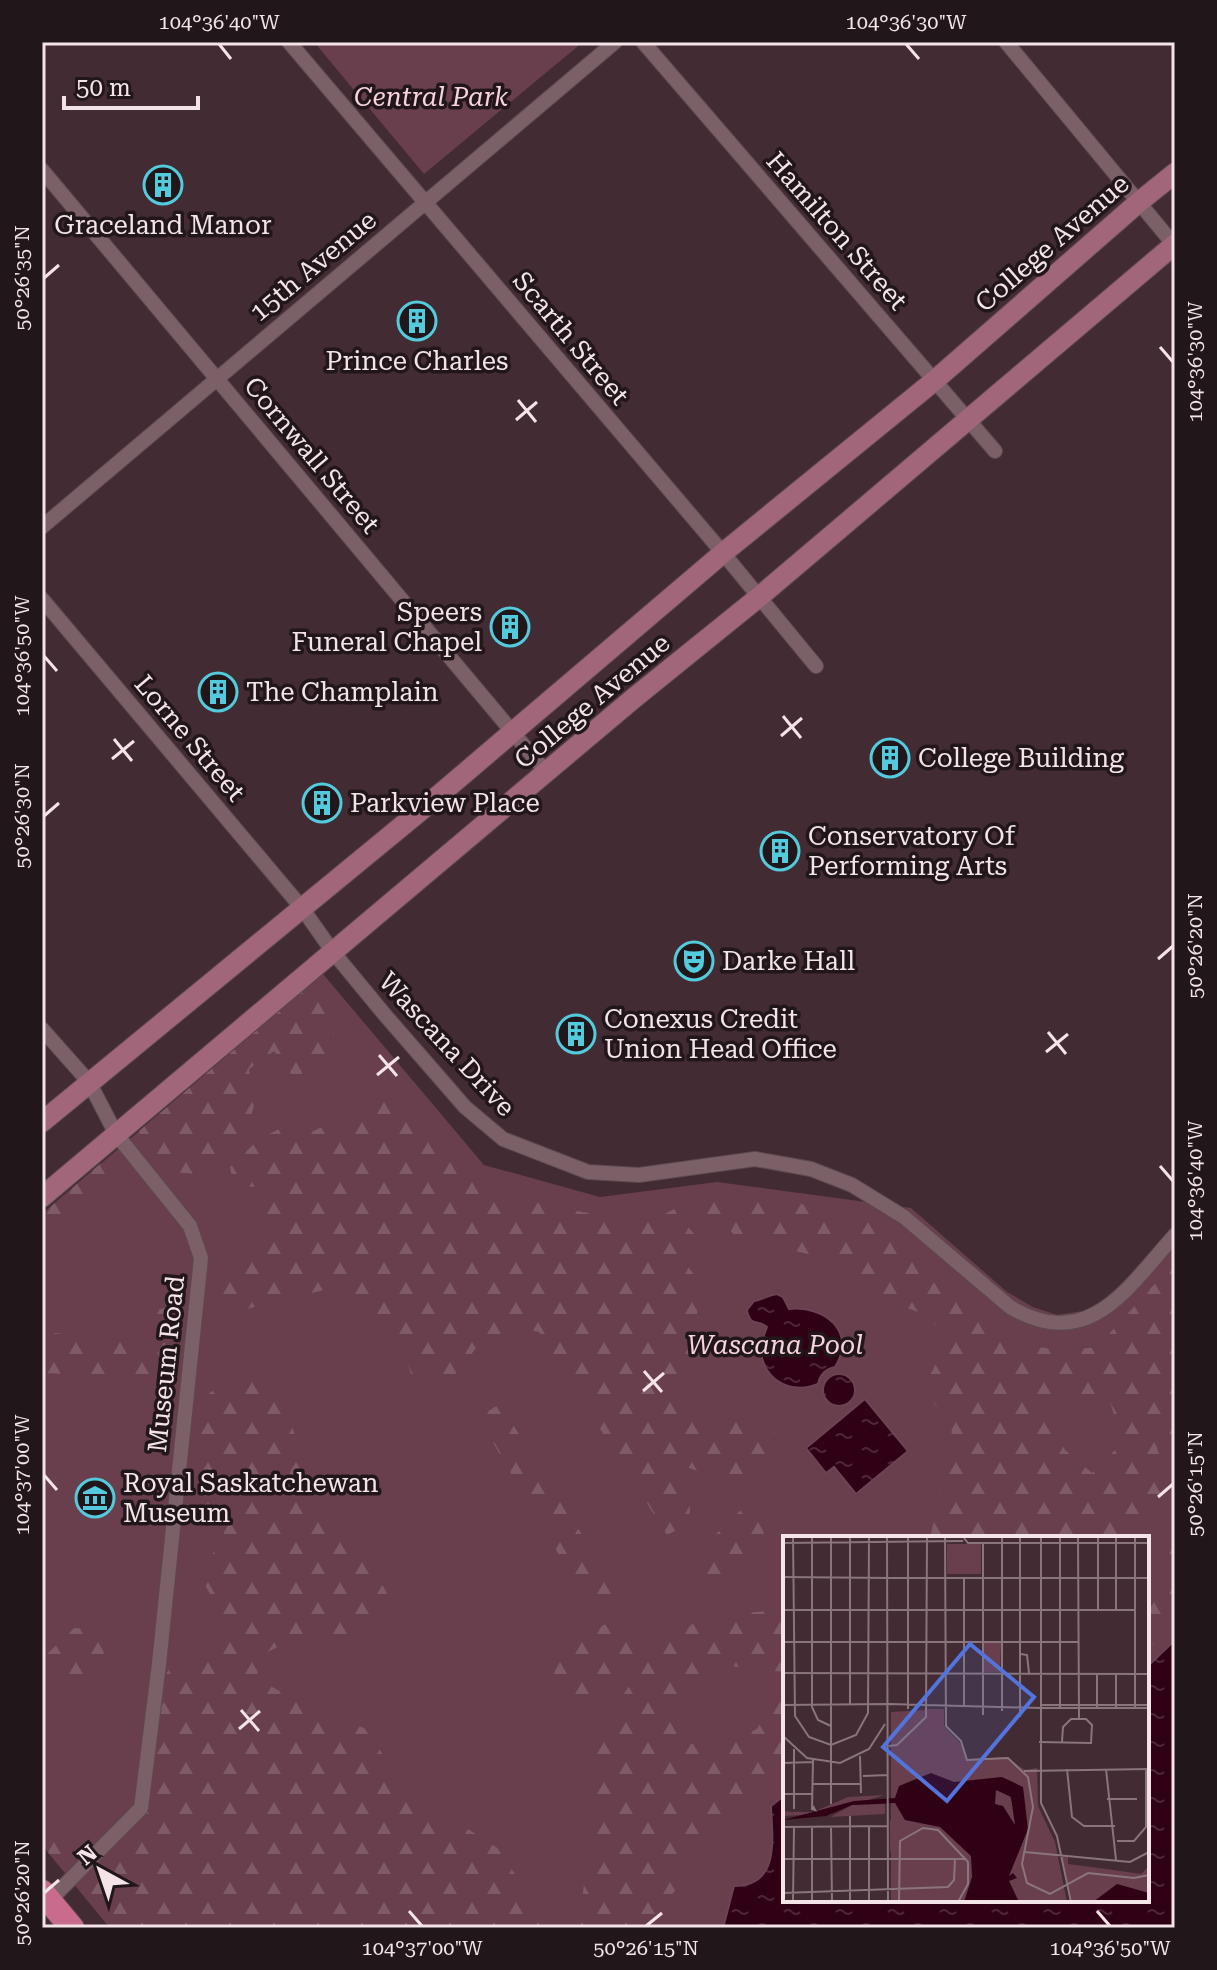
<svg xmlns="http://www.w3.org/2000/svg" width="1217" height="1970" font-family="'Roboto Serif',serif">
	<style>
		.green { fill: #693f4d; fill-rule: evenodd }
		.forest { fill: url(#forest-firs); fill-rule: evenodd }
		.water { fill: url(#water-ripples); stroke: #6b4454; stroke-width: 2 }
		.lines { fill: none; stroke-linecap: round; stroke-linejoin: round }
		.street-casing { stroke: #5d4950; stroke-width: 16 }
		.secondary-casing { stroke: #5d4950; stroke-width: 22 }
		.primary-casing { stroke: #5d4950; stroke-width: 26 }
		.street { stroke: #7b6067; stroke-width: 14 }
		.secondary { stroke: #a16679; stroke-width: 20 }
		.primary { stroke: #c86b8c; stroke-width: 24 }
		.ticks { fill: none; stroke: #f4e4e8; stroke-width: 3 }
		.labels { text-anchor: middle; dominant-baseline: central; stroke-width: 7; stroke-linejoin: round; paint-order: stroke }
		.park-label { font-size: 26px; font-style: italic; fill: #f8d2dc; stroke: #21171a }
		.poi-label { font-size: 26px; fill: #f4e4e8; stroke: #21171a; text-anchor: start }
		.street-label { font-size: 26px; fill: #f4e4e8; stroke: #21171a }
		.inset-river { fill: none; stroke: #300015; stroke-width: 4 }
		.inset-road { fill: none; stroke: #89757b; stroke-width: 2 }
		.view { fill: #5374dc; fill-opacity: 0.15; stroke: #5374dc; stroke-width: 4 }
		.inset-edge { fill: none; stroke: #f4e4e8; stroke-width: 4 }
		.neatline { fill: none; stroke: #f4e4e8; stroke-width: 3 }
		.ticks-label { font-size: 20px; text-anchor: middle; fill: #f4e4e8 }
	</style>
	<defs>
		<pattern id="forest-firs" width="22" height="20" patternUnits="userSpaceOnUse" patternTransform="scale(2)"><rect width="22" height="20" fill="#693f4d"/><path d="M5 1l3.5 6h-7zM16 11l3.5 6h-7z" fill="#7f5b67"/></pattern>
		<pattern id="water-ripples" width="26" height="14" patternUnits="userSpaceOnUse" patternTransform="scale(2)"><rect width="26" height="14" fill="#300015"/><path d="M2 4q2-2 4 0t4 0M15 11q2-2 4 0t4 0" fill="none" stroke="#4f2537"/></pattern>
	</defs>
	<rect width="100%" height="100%" fill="#422b32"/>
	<g class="green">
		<polygon points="314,42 583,42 424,174"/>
		<path d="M323,974L484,1165L600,1197L717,1182L911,1208L1007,1292L1033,1307L1057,1315L1083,1311L1111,1298L1175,1226V1928H110L42,1845V1214ZM785,1538H1147V1900H785Z"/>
	</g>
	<g class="forest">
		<polygon points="305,989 327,1000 334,1027 334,1047 295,1079 274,1051 249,1069 254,1106 242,1145 214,1175 169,1172 144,1156 139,1131"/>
		<path d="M378,1101L407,1105L447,1160L498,1195L598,1215L655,1219L707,1192L802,1204L872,1224L949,1297L1019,1343L1061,1351L1097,1347L1175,1262V1435L1157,1449L1168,1475L1165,1514L1148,1524L1118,1534L1114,1538H930L950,1451L952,1427L923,1389L939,1358L941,1331L927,1315L901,1306L877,1305L867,1298L838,1261L757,1242L703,1285L681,1388L705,1416L728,1419L785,1437L741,1484L669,1462L663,1468L690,1505L689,1524L667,1535L539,1332L516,1327L481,1342L445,1387L413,1378L394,1331L324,1290L242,1310L218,1295L219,1267L263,1242L271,1186L234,1187L230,1167L259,1139L281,1128L307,1134ZM690,1208L708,1229L721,1219L743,1246L700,1282L680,1257L699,1240L680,1217ZM1058,1400L1110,1401L1122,1443L1092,1473L1065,1450L1048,1416Z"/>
		<polygon points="101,1163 107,1174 94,1201 42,1243 42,1214"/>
		<polygon points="171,1307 172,1327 152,1329 146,1322 154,1310"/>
		<polygon points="55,1333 171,1343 172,1387 149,1378 45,1373 42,1369 42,1344"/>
		<polygon points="241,1370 281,1382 294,1433 319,1478 324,1511 367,1557 395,1608 348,1647 295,1637 268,1652 255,1678 327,1716 364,1728 404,1784 441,1812 499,1849 535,1906 555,1928 110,1928 42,1845 42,1815 59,1834 95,1869 148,1812 158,1686 177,1657 210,1652 228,1624 200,1577 224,1533 194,1484 199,1401"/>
		<polygon points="500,1404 623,1600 595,1616 478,1417"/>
		<path d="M740,1511H758C767,1533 767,1545 749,1563C748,1564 742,1571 740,1572C731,1577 718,1578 709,1579L699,1562L712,1538Z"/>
		<polygon points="1175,1533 1175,1604 1159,1616 1166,1632 1148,1649 1147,1588 1166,1574 1171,1539"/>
		<polygon points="785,1601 785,1672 729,1666 701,1680 671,1722 681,1743 719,1747 757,1729 773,1704 785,1699 785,1768 756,1796 686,1856 679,1886 648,1922 648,1928 568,1928 580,1913 590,1842 599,1730 654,1650 703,1617 767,1611"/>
		<polygon points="616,1620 641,1632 638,1657 585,1711 556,1701 554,1665 586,1632"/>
		<polygon points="74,1628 106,1630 101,1682 42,1677 42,1659"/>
	</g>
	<g class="water">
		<path d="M777,1294L783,1297L789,1309C825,1305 857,1332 835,1367C825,1369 820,1374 818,1384C790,1396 759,1378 761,1345C762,1339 765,1333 767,1327C758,1319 750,1328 747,1310L754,1301C763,1300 767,1295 777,1294Z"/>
		<circle cx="839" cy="1390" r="16"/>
		<polygon points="865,1399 908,1451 856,1494 834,1467 826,1473 806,1448"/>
		<path d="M1175,1640V1928H723L734,1886C781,1886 772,1837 771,1806L785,1795V1900H1147V1667Z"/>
	</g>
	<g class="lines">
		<g class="street-casing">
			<g id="street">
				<polyline points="289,42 723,553 816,666"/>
				<polyline points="643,42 995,451"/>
				<polyline points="1006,42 1175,246"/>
				<polyline points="42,170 546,772"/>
				<polyline points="42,527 615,42"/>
				<path d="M42,599L302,908L333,952L385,1015L465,1107L503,1139L588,1172L639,1175L755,1159L811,1169L852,1185L904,1217L1010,1307C1089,1354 1128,1287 1175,1235"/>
				<polyline points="42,1029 89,1082 116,1134 190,1226 201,1258 159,1664 141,1808 49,1901"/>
			</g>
		</g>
		<g class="secondary-casing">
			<g id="secondary">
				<polyline points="42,1122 419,812 723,553 934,381 1139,202 1175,173"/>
				<polyline points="42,1197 634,698 759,597 1175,244"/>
			</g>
		</g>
		<g class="primary-casing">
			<polyline id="primary" points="42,1892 72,1928"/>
		</g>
		<use href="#street" class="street"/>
		<use href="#secondary" class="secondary"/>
		<use href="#primary" class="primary"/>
	</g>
	<path class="ticks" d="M219,44L231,59M906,44L919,59M44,278L59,265M1160,347L1173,362M518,400L536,422M516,420L537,402M44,656L57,671M783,716L801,738M781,736L802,718M114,739L132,761M112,759L134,741M44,816L59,803M1158,959L1173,946M1048,1032L1066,1054M1046,1052L1068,1034M379,1055L397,1076M377,1075L399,1057M1160,1166L1173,1181M644,1371L662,1392M643,1391L664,1373M44,1475L57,1490M1158,1497L1173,1484M241,1710L259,1731M239,1729L260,1711M44,1893L59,1880M409,1911L422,1926M1097,1911L1110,1926M646,1926L662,1913"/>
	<defs>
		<g id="building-ring" transform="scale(2)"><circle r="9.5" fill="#21171a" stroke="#54cadd" stroke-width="1.5"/><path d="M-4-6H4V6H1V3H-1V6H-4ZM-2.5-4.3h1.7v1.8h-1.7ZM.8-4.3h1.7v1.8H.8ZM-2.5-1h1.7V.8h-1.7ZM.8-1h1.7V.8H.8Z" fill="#54cadd"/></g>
		<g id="theatre-ring" transform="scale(2)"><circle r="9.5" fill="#21171a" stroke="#54cadd" stroke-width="1.5"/><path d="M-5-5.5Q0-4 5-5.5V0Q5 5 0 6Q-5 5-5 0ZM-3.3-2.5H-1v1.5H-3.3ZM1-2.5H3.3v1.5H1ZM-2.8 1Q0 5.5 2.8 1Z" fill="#54cadd"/></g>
		<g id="museum-ring" transform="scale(2)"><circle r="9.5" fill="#21171a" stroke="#54cadd" stroke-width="1.5"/><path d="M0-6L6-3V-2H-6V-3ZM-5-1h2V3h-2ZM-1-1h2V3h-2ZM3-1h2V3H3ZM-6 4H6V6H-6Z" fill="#54cadd"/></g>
	</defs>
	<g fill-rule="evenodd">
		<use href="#building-ring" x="163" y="185"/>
		<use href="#building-ring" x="417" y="321"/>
		<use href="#building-ring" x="510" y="627"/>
		<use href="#building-ring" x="218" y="692"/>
		<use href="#building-ring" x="890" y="758"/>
		<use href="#building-ring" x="322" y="803"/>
		<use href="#building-ring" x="780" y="851"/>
		<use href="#theatre-ring" x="694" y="961"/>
		<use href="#building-ring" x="576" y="1034"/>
		<use href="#museum-ring" x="95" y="1498"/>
	</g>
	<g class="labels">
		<g class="park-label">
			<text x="431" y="97">Central Park</text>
			<text x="775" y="1345">Wascana Pool</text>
		</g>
		<g class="poi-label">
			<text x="163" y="225" text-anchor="middle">Graceland Manor</text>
			<text x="417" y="361" text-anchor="middle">Prince Charles</text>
			<text x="482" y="612" text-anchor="end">Speers<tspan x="482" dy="30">Funeral Chapel</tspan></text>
			<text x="246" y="692">The Champlain</text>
			<text x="918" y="758">College Building</text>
			<text x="350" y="803">Parkview Place</text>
			<text x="808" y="836">Conservatory Of<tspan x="808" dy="30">Performing Arts</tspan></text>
			<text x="722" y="961">Darke Hall</text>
			<text x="604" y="1019">Conexus Credit<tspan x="604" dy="30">Union Head Office</tspan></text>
			<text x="123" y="1483">Royal Saskatchewan<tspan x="123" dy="30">Museum</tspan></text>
		</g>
		<g class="street-label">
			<text transform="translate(837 231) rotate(49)">Hamilton Street</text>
			<text transform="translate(1052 243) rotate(-41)">College Avenue</text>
			<text transform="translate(313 266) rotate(-40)">15th Avenue</text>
			<text transform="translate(571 338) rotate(50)">Scarth Street</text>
			<text transform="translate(312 455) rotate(50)">Cornwall Street</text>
			<text transform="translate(592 701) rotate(-40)">College Avenue</text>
			<text transform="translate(190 738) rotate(50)">Lorne Street</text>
			<text transform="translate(447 1044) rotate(47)">Wascana Drive</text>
			<text transform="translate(166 1364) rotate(-84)">Museum Road</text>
		</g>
	</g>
	<g transform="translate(783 1536)">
		<rect width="366" height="366" fill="#422b32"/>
		<path d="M164,8H198V38H164ZM201,107H218L217,136H201ZM161,173V190L181,211L184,223L222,221L242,234L254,232L255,270L272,306L284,366H108V176ZM102,259L38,278L0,280V260V275L10,276H30L65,261ZM102,268V278L47,281L69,269ZM285,319V328L331,334L358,338L366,330V366H289L279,320Z" fill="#693f4d"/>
		<path d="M144,173H159L150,179L176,206L183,225H199L191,231L202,239L212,230L204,225L219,224L217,234L228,238L227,225L245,247L234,235L233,246L219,241L183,243L185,235L176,245L151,235L109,247L108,179L111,193L120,198L109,202L110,210L127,203L135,190L140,193L136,210L126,207L131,234L144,224L141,222L147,219L149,203L148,223L161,231L177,219L171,206L161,211L165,218H154L156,201L149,200L141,185L148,182ZM107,284L120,292L136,289L127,293L138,294V305L129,298L121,304L123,314L129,316L139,310L136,320H117L115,314L111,320L107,315ZM239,316L236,333L241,346L254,363L265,366L243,362L241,355L239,360L235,348L231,351L234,362L227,346L234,344L230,337L234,329L229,333ZM243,317L260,321L266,352V332L274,333L275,354L265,357L248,350L242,340L254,343L257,334L241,325ZM160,341L185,342L173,366H148L149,354L159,349Z" fill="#693f4d"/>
		<path d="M148,237L171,246L219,241L240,251L245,293L226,340L230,337L234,342L226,345L236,366H181L189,341L188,320L157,291L122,284L112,267L69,269L43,280L0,284L71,265L112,262L116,250ZM213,254L228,261L232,289L220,270L212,268ZM334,348L366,357V366H310Z" fill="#300015" fill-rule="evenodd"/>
		<path class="inset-river" d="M144,287L145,280L208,251L228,255L231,266"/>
		<path class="inset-road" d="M10,0L12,180L26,201L48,209L73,199L85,177L86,0M29,0V171L35,184L48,190M48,0V268M104,0L105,366M125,0V173M162,0L163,190L178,205L184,224L225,222L245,241L250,271L239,328L244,347L267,358L305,337L351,342L366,339M219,0V175M237,0V181M258,0V267L274,300L288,366M277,0V172M295,0L296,182M315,0V74M181,2L185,7H366M0,7L180,5M0,41L105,42M105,42H366M0,74H352M333,74V0M0,106H296M238,118L244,119L246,137M0,137L366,138M333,138V171M106,168L258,172M0,169L106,168M67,169V0M258,169H366M181,170V43M258,172H366M314,172V138M352,172V0M200,179V7M0,200L24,222L57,227L86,213L102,188M256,206L308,207L309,189L303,183H288L280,191L279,206M106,210L114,209L143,181L144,0M77,220L78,257M30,224L29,273L32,274L30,270M0,227L30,226M284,233L289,281L301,290H332M323,233L333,324M241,235L366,233M80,240L105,239M30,248H78M0,258H30M324,263H354M11,273V213M67,280V366M29,290V366M48,290L49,366M86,290V366M0,291L105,290M334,305H351L363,291V233M242,316L347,326L366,316M0,323H183M0,357L165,351L171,344L172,323M10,366L11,291M116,366L117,305L140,292L155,294L185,326V348L175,366"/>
		<path class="view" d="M187,108L251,161L164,265L100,211Z"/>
		<rect width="366" height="366" class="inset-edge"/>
	</g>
	<rect width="1217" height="1970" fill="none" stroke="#21171a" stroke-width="88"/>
	<g transform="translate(100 1870) rotate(320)" stroke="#21171a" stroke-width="6" paint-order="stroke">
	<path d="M0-6L14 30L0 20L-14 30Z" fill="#f4e4e8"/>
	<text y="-12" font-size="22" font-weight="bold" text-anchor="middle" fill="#f4e4e8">N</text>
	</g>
	<path d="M64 96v12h134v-12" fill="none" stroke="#f4e4e8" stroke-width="4"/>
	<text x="76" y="96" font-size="24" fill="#f4e4e8" stroke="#21171a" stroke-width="6" paint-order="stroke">50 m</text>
	<rect x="44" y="44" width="1129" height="1882" class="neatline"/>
	<g class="ticks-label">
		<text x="219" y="29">104°36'40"W</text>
		<text x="906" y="29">104°36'30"W</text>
		<text transform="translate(22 278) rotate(-90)" y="7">50°26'35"N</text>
		<text transform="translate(1195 362) rotate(-90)" y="7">104°36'30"W</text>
		<text transform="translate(22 656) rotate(-90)" y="7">104°36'50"W</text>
		<text transform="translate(22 816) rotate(-90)" y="7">50°26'30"N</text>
		<text transform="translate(1195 946) rotate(-90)" y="7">50°26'20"N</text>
		<text transform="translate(1195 1181) rotate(-90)" y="7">104°36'40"W</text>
		<text transform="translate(22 1475) rotate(-90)" y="7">104°37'00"W</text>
		<text transform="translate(1195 1484) rotate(-90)" y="7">50°26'15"N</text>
		<text transform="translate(22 1893) rotate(-90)" y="7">50°26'20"N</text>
		<text x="422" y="1955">104°37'00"W</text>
		<text x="646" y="1955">50°26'15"N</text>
		<text x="1110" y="1955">104°36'50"W</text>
	</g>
</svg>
